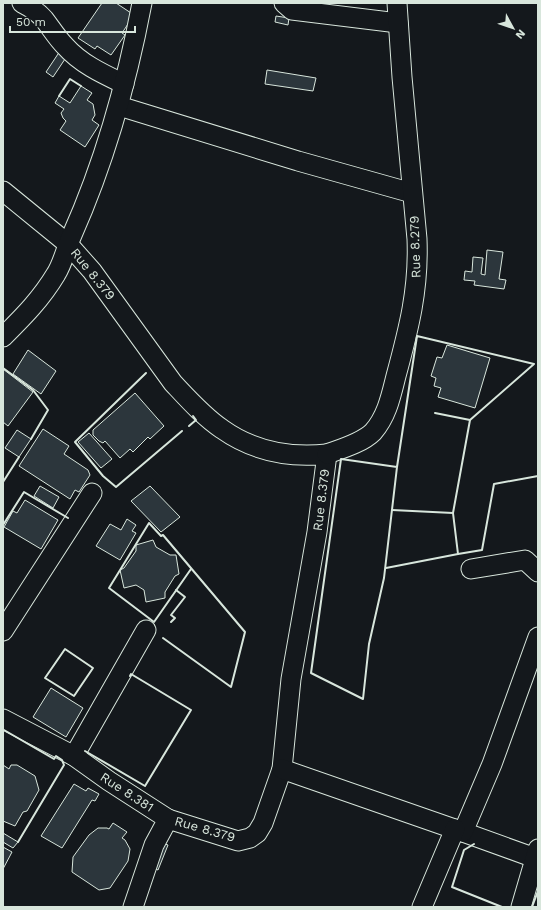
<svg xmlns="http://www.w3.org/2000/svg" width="541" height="910" font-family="'Work Sans',sans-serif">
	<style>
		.building { fill: #2c363c; stroke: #d8e6dc }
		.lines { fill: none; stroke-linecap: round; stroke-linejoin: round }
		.minor-casing { stroke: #d8e6dc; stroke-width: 21 }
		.minor { stroke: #14181c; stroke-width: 19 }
		.wall { stroke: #d8e6dc; stroke-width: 2 }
		.labels { text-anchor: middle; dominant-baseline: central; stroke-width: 3; stroke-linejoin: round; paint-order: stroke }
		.street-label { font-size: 13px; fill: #d8e6dc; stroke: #14181c }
	</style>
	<rect width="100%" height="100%" fill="#14181c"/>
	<g class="building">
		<polygon points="102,3 116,3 134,15 122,33 125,35 111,55 97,46 95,49 78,38"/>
		<polygon points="276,16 289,18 288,25 275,22"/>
		<polygon points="60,51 67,56 53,77 46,72"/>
		<polygon points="267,70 316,78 313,91 265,84"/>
		<polygon points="81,86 92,93 87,100 93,104 95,115 92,120 99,125 85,147 60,130 66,121 63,118 61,113 64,109 55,103 59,96 70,103"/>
		<polygon points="487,250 503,252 499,279 506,280 504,289 474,285 475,281 464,280 465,271 472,272 473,257 483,258 481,274 485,275"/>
		<polygon points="447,345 490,358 475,408 438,397 441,388 434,386 436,378 431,376 437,357 442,358"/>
		<polygon points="28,350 56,371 41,394 13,374"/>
		<polygon points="3,369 33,392 8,426 3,422"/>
		<polygon points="135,393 164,426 150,439 148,437 133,452 130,449 120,458 105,441 103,443 99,441 93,435 93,430"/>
		<polygon points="43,429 69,446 64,454 88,470 90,475 79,492 75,490 70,499 19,466"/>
		<polygon points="17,430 31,439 19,457 5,448"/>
		<polygon points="89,433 112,459 101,468 78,442"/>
		<polygon points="40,486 59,497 53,508 34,496"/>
		<polygon points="150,486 180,517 161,532 131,501"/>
		<polygon points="25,500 58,520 41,549 4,527 13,511 17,513"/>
		<polygon points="127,519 136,525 132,531 136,533 120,560 96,546 110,524 121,530"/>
		<polygon points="153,540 156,547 170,555 176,555 179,574 175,576 165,592 165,598 146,602 144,590 136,585 124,588 120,570 124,568 136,551 136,545"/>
		<polygon points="51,688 83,708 66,737 33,717"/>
		<polygon points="3,765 9,769 11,765 17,765 35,776 39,790 27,811 23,812 15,826 3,821"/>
		<polygon points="74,784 86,791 88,788 99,794 95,801 92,800 62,848 41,836"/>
		<polygon points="113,823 127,832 122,838 125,840 130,849 128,861 110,888 99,890 72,872 73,857 89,835 98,828 107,828 109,829"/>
		<polygon points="3,833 18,842 13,848 3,842"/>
		<polygon points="157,841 168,845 158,870 148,866"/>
		<polygon points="3,847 12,852 3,869"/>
	</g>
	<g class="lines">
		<g class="minor-casing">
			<g id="minor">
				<path d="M22,3C30,7 38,12 44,19C51,28 57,38 65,46C81,64 103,74 124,84"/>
				<polyline points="284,3 292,10 398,23"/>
				<polyline points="119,106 298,161 412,193"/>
				<path d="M3,191L68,244L92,271L173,383C188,399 204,417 222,429C253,451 290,458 327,454L317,532L291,679L282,769L263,823L257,833L250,838L238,841L168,819"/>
				<path d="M3,337C24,316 41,299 56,274C63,263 66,248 72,235C105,161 127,82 142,3"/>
				<path d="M327,454C341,449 362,443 373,432C387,416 391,396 396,376C409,328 419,289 417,239L402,77L397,3"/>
				<polyline points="471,569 525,560 538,572"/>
				<polyline points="3,631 92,493"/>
				<polyline points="3,719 74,756 109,781 168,819 154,845 133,907"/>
				<polyline points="74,756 146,630"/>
				<polyline points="282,769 463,832 535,858"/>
				<polyline points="463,832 492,764 538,637"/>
				<polyline points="422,907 455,829"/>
				<polyline points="521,907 538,849"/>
			</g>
		</g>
		<use href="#minor" class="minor"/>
		<g class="wall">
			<polyline points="59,96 70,79 81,86"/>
			<polyline points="3,368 33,390 48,410 31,439"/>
			<polyline points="146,373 75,442 103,476 116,487 182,431"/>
			<polyline points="435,413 470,420"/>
			<polyline points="189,426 196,420 193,416"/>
			<polyline points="3,482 19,457"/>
			<polyline points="392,510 453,513"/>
			<polyline points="3,525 24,492 68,518"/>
			<polyline points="458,554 482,550 494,484 538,476"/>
			<polyline points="386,568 458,554 453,513 470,420 534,364 417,336 397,467 384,578 369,644 363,699 311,673 341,459 397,467"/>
			<polyline points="171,622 175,618 171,615 185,597 176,590"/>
			<polyline points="163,638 231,687 245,632 163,535 161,536 149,523 109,588 154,622 191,569"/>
			<polygon points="65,649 93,668 74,696 45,678"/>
			<polyline points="4,730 54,759 56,756 62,760 64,765 18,842"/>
			<polyline points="85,751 145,786 191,710 131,674 130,676"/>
			<polyline points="474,844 464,850 452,887 502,907"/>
			<polyline points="532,907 538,891"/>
		</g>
	</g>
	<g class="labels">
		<g class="street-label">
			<text transform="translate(415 247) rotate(-92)">Rue 8.279</text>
			<text transform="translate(93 274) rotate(51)">Rue 8.379</text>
			<text transform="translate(321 500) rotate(-83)">Rue 8.379</text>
			<text transform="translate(127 792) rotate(33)">Rue 8.381</text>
			<text transform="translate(205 829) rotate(16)">Rue 8.379</text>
		</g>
	</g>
	<rect width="541" height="910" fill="none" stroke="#d8e6dc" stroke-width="8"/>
	<g transform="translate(513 28) rotate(130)" stroke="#14181c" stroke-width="3" paint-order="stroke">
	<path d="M0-3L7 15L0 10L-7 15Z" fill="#d8e6dc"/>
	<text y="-6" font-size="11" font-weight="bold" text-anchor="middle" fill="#d8e6dc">N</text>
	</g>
	<path d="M10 26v6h125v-6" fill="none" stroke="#d8e6dc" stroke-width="2"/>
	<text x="16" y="26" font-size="12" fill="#d8e6dc" stroke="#14181c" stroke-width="3" paint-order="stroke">50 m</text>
</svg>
